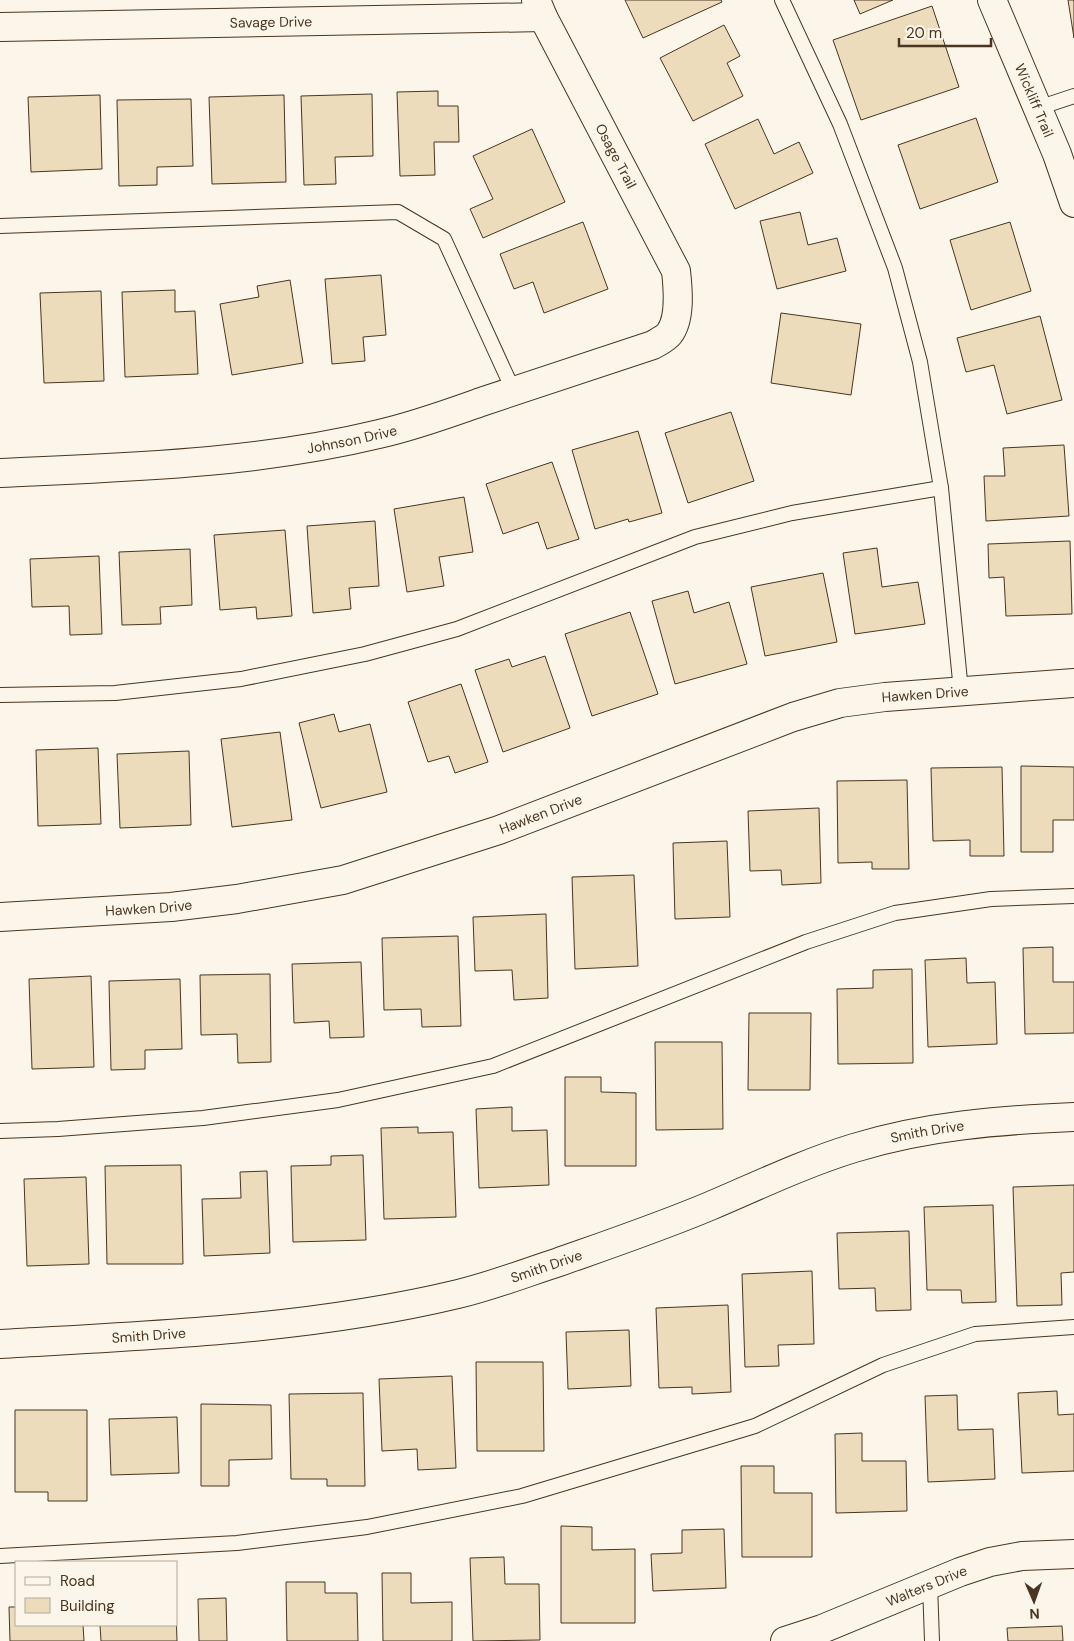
<svg xmlns="http://www.w3.org/2000/svg" width="1074" height="1641" font-family="'DM Sans',sans-serif">
	<style>
		.building { fill: #ecdcbc; stroke: #4a3520 }
		.lines { fill: none; stroke-linecap: round; stroke-linejoin: round }
		.service-casing { stroke: #4a3520; stroke-width: 16 }
		.minor-casing { stroke: #4a3520; stroke-width: 30 }
		.service { stroke: #fbf6e9; stroke-width: 14 }
		.minor { stroke: #fbf6e9; stroke-width: 28 }
		.labels { text-anchor: middle; dominant-baseline: central; stroke-width: 4; stroke-linejoin: round; paint-order: stroke }
		.street-label { font-size: 14px; fill: #4a3520; stroke: #fbf6e9 }
	</style>
	<rect width="100%" height="100%" fill="#fbf6e9"/>
	<g class="building">
		<polygon points="625,0 721,0 722,2 643,38"/>
		<polygon points="854,0 893,0 860,14"/>
		<polygon points="1068,0 1074,0 1074,38"/>
		<polygon points="932,6 959,87 861,120 833,40"/>
		<polygon points="724,25 740,56 727,63 743,96 693,121 660,58"/>
		<polygon points="438,91 438,106 458,106 459,142 434,142 435,175 400,176 397,92"/>
		<polygon points="372,94 373,156 335,157 336,184 304,185 301,96"/>
		<polygon points="100,95 102,169 31,172 28,97"/>
		<polygon points="284,95 286,182 212,184 209,97"/>
		<polygon points="191,99 193,166 157,167 157,185 119,186 117,100"/>
		<polygon points="976,118 998,182 920,209 898,145"/>
		<polygon points="758,119 774,154 799,142 813,173 735,209 705,144"/>
		<polygon points="532,129 565,202 483,238 470,209 493,199 473,156"/>
		<polygon points="800,212 808,245 837,238 846,271 777,289 760,221"/>
		<polygon points="583,222 608,289 544,313 533,282 514,289 500,254"/>
		<polygon points="1010,222 1031,291 971,310 950,240"/>
		<polygon points="381,275 386,335 363,337 365,361 332,364 325,279"/>
		<polygon points="290,280 303,363 232,375 220,304 259,297 257,286"/>
		<polygon points="175,290 175,312 195,311 198,374 125,377 122,292"/>
		<polygon points="101,291 104,381 44,383 40,293"/>
		<polygon points="781,313 861,324 851,395 771,383"/>
		<polygon points="1040,316 1062,400 1007,414 994,365 966,372 957,338"/>
		<polygon points="731,412 754,481 688,503 665,433"/>
		<polygon points="638,431 662,513 629,522 628,519 595,529 572,450"/>
		<polygon points="1064,445 1069,516 986,521 984,476 1005,476 1003,448"/>
		<polygon points="552,462 579,539 547,549 538,522 503,534 486,484"/>
		<polygon points="464,497 473,552 439,557 444,586 407,592 394,509"/>
		<polygon points="375,521 379,586 349,588 351,609 313,613 307,526"/>
		<polygon points="285,530 292,616 257,619 256,607 220,610 214,535"/>
		<polygon points="1070,541 1072,614 1006,616 1004,577 989,578 988,544"/>
		<polygon points="877,548 882,587 918,582 925,624 855,634 843,553"/>
		<polygon points="190,549 192,605 160,607 161,624 122,625 119,552"/>
		<polygon points="99,556 102,634 70,635 69,606 32,607 30,559"/>
		<polygon points="823,573 837,642 765,656 751,587"/>
		<polygon points="688,591 694,613 729,602 747,664 675,684 652,601"/>
		<polygon points="630,612 658,694 592,716 565,634"/>
		<polygon points="545,656 570,728 503,752 475,670 509,659 512,667"/>
		<polygon points="461,684 488,762 455,773 449,756 428,762 408,702"/>
		<polygon points="334,714 339,732 370,724 387,792 321,808 299,723"/>
		<polygon points="280,732 292,820 232,827 221,739"/>
		<polygon points="98,748 101,824 38,826 36,750"/>
		<polygon points="189,751 191,825 120,828 117,754"/>
		<polygon points="1021,766 1074,767 1074,820 1053,820 1053,852 1021,852"/>
		<polygon points="1002,767 1004,856 970,856 970,840 933,841 931,768"/>
		<polygon points="907,780 909,869 872,869 872,862 838,863 837,781"/>
		<polygon points="819,808 821,883 782,885 781,870 750,871 748,811"/>
		<polygon points="727,841 730,917 675,919 673,843"/>
		<polygon points="634,875 638,966 575,969 572,877"/>
		<polygon points="546,914 548,998 514,1000 512,970 475,971 473,917"/>
		<polygon points="458,936 461,1026 422,1027 421,1009 384,1010 382,938"/>
		<polygon points="1053,947 1053,982 1074,982 1074,1033 1025,1034 1023,948"/>
		<polygon points="966,958 967,983 995,982 997,1044 928,1047 925,960"/>
		<polygon points="361,962 364,1037 330,1038 329,1021 294,1023 292,964"/>
		<polygon points="912,969 913,1063 838,1064 837,989 873,988 873,970"/>
		<polygon points="270,974 271,1062 238,1063 237,1034 201,1035 200,975"/>
		<polygon points="91,976 94,1067 32,1069 29,979"/>
		<polygon points="180,979 182,1049 145,1050 145,1069 111,1070 109,981"/>
		<polygon points="749,1013 811,1013 810,1090 748,1090"/>
		<polygon points="655,1042 722,1042 723,1129 656,1130"/>
		<polygon points="565,1077 601,1077 601,1092 636,1093 636,1166 565,1166"/>
		<polygon points="512,1107 512,1131 547,1130 549,1185 479,1188 476,1109"/>
		<polygon points="418,1127 418,1133 453,1132 456,1217 384,1219 381,1128"/>
		<polygon points="363,1155 366,1240 293,1242 291,1166 331,1165 331,1156"/>
		<polygon points="181,1165 183,1264 107,1264 105,1166"/>
		<polygon points="267,1171 270,1253 204,1256 202,1199 241,1198 240,1172"/>
		<polygon points="86,1177 89,1264 27,1266 24,1179"/>
		<polygon points="1074,1185 1074,1272 1061,1273 1062,1305 1017,1306 1013,1187"/>
		<polygon points="993,1205 996,1302 962,1303 961,1290 927,1290 924,1207"/>
		<polygon points="909,1231 911,1310 876,1311 875,1288 839,1289 837,1233"/>
		<polygon points="812,1271 814,1344 778,1345 779,1366 745,1367 742,1274"/>
		<polygon points="728,1305 731,1392 692,1394 692,1387 659,1388 656,1308"/>
		<polygon points="629,1330 631,1386 568,1389 566,1332"/>
		<polygon points="476,1362 543,1362 544,1451 477,1451"/>
		<polygon points="452,1376 456,1468 418,1470 417,1449 382,1451 379,1379"/>
		<polygon points="1057,1391 1058,1415 1074,1414 1074,1471 1022,1473 1018,1393"/>
		<polygon points="363,1393 365,1486 327,1486 327,1479 291,1479 289,1394"/>
		<polygon points="957,1395 958,1430 993,1429 995,1479 928,1482 925,1396"/>
		<polygon points="201,1404 271,1405 272,1459 229,1460 229,1486 201,1486"/>
		<polygon points="15,1410 87,1410 87,1501 48,1501 48,1492 15,1492"/>
		<polygon points="177,1417 179,1473 111,1475 109,1419"/>
		<polygon points="862,1433 862,1461 906,1461 907,1511 836,1513 835,1434"/>
		<polygon points="741,1466 774,1466 774,1493 812,1493 812,1557 742,1557"/>
		<polygon points="561,1526 592,1527 592,1550 635,1549 635,1623 561,1623"/>
		<polygon points="724,1529 726,1588 653,1591 651,1554 682,1553 682,1530"/>
		<polygon points="504,1557 505,1584 539,1584 540,1640 473,1641 470,1558"/>
		<polygon points="382,1573 411,1573 411,1603 452,1602 452,1641 383,1641"/>
		<polygon points="286,1582 325,1582 325,1593 357,1593 358,1641 287,1641"/>
		<polygon points="226,1598 227,1641 199,1641 198,1599"/>
		<polygon points="9,1607 16,1607 16,1625 83,1625 84,1641 10,1641"/>
		<polygon points="176,1610 177,1641 101,1641 100,1625 176,1625"/>
		<polygon points="1062,1626 1063,1641 1008,1641 1007,1628"/>
	</g>
	<g class="lines">
		<g class="service-casing">
			<g id="service">
				<polyline points="782,0 840,124 895,268 920,362 941,488 961,691"/>
				<polyline points="1038,108 1074,96"/>
				<polyline points="0,226 398,212 444,239 514,392"/>
				<polyline points="0,695 115,693 241,679 365,654 457,629 695,537 792,513 941,488"/>
				<polyline points="0,1131 58,1129 203,1118 338,1100 493,1066 806,942 895,913 991,899 1074,896"/>
				<polyline points="0,1556 237,1543 367,1527 522,1496 755,1426 883,1365 975,1334 1074,1327"/>
				<polyline points="930,1584 932,1641"/>
			</g>
		</g>
		<g class="minor-casing">
			<g id="minor">
				<path id="s1" d="M992,0L1057,154L1074,203"/>
				<path id="s2" d="M0,27L543,17"/>
				<path id="s3" d="M0,473C127,467 255,464 379,434C415,426 450,413 484,401C540,383 596,364 653,345C658,342 666,338 669,334C681,319 678,289 676,271L543,17L536,0"/>
				<path id="s4" d="M0,917L171,907L237,899L343,880L499,830L793,717L840,703L885,697L1074,683"/>
				<path id="s5" d="M0,1344C153,1335 308,1330 458,1294C492,1286 525,1273 559,1262C610,1244 660,1227 710,1206C757,1186 805,1163 854,1148C925,1126 1000,1120 1074,1117"/>
				<path id="s6" d="M785,1641L822,1629L960,1572L990,1562L1022,1556L1074,1554"/>
			</g>
		</g>
		<use href="#service" class="service"/>
		<use href="#minor" class="minor"/>
	</g>
	<g class="labels">
		<g class="street-label">
			<text stroke="none"><textPath href="#s2" startOffset="271">Savage Drive</textPath></text>
			<text stroke="none"><textPath href="#s1" startOffset="109">Wickliff Trail</textPath></text>
			<text transform="translate(616 156) rotate(62)">Osage Trail</text>
			<text stroke="none"><textPath href="#s3" startOffset="354">Johnson Drive</textPath></text>
			<text stroke="none"><textPath href="#s4" startOffset="959">Hawken Drive</textPath></text>
			<text stroke="none"><textPath href="#s4" startOffset="554">Hawken Drive</textPath></text>
			<text stroke="none"><textPath href="#s4" startOffset="149">Hawken Drive</textPath></text>
			<text stroke="none"><textPath href="#s5" startOffset="959">Smith Drive</textPath></text>
			<text stroke="none"><textPath href="#s5" startOffset="554">Smith Drive</textPath></text>
			<text stroke="none"><textPath href="#s5" startOffset="149">Smith Drive</textPath></text>
			<text stroke="none"><textPath href="#s6" startOffset="152">Walters Drive</textPath></text>
		</g>
	</g>
	<rect x="15" y="1561" width="162" height="65" fill="#fbf6e9" stroke="#b4a999"/>
	<rect x="25" y="1577" width="25" height="8" fill="#fbf6e9" stroke="#b4a999"/>
	<text x="60" y="1586" font-size="15" fill="#4a3520">Road</text>
	<rect x="25" y="1598" width="25" height="15" fill="#ecdcbc" stroke="#b4a999"/>
	<text x="60" y="1611" font-size="15" fill="#4a3520">Building</text>
	<g transform="translate(1034 1601) rotate(178)" stroke="#fbf6e9" stroke-width="4" paint-order="stroke">
	<path d="M0-4L9 19L0 12L-9 19Z" fill="#4a3520"/>
	<text y="-8" font-size="14" font-weight="bold" text-anchor="middle" fill="#4a3520">N</text>
	</g>
	<path d="M899 38v8h92v-8" fill="none" stroke="#4a3520" stroke-width="2.5"/>
	<text x="906" y="38" font-size="15" fill="#4a3520" stroke="#fbf6e9" stroke-width="4" paint-order="stroke">20 m</text>
</svg>
